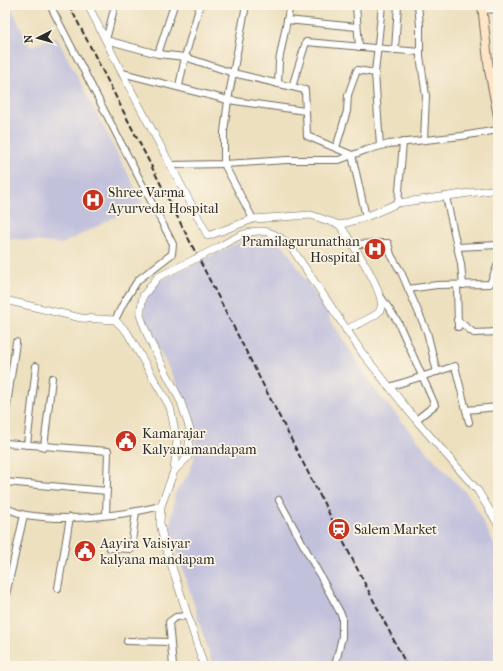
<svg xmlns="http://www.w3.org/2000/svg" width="503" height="671" font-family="'IM FELL French Canon',serif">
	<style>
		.industrial { fill: #c2c1dc }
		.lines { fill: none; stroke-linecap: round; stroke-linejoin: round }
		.minor-casing { stroke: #6f6a5f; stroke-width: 8 }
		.tertiary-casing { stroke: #6f6a5f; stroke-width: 8 }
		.secondary-casing { stroke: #6f6a5f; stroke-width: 10 }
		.minor { stroke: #fff; stroke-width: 6 }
		.tertiary { stroke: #fff; stroke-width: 7 }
		.secondary { stroke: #fde5c5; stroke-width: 8 }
		.rail { stroke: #2b2b2b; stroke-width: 2; stroke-dasharray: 6 3; stroke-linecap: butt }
		.tertiary-bridge-casing { stroke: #6f6a5f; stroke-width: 8; stroke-linecap: butt }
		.tertiary-bridge { stroke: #fff; stroke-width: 7 }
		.labels { text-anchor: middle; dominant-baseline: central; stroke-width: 3.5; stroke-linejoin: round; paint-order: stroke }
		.poi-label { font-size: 14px; fill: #2b2b2b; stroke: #fcf5e5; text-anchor: start }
	</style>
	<rect width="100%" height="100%" fill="#fcf5e5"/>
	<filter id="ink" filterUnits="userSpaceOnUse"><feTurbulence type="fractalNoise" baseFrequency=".025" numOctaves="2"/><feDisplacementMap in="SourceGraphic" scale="8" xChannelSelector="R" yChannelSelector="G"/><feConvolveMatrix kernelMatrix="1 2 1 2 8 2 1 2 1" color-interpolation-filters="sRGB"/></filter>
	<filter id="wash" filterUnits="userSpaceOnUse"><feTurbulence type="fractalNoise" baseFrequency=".012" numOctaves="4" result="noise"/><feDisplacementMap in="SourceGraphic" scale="16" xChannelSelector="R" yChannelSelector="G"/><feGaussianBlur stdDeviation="0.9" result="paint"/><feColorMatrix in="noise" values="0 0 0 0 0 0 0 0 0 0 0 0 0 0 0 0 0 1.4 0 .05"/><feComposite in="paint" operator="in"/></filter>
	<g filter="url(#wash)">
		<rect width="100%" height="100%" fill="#ede0bf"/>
		<g class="industrial">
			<polygon points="5,5 10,5 30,47 56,36 143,203 62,244 5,238"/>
			<polygon points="262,237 274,240 285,247 376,391 438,464 470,497 489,533 498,554 498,666 213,666 170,528 175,493 188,475 194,459 196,437 192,413 149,330 145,321 144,308 147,297 153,287 162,280 248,238"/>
		</g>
	</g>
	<g filter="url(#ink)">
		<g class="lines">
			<g class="minor-casing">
				<g id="minor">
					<polyline points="50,5 173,244 172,254 138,280 124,302 115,320"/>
					<polyline points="115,5 106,40 158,54 185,57 233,73 305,90 307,136 352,155 366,217"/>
					<polyline points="246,5 228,100 224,132 224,164 253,219"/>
					<polyline points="356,5 359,47"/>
					<polyline points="418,5 420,25 420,56 426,96 424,140"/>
					<polyline points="482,10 498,9"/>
					<polyline points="287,20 357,27"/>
					<polyline points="395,50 398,5"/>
					<polyline points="158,54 174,5"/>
					<polyline points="489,70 498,69"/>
					<polyline points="122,73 228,100 305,111"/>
					<polyline points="278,84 279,61 290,5"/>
					<polyline points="179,86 185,57 200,5"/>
					<polyline points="292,87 306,42 420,52"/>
					<polyline points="380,146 375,73 382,5"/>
					<polyline points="336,148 347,111 348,95 357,70 375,73"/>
					<polyline points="170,165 224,164 287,160 339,160 366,150 389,144 462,136 498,130"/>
					<polyline points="446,197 461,264 463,285"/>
					<polyline points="398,203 403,142"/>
					<polyline points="352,244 388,243 391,255 401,272 427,332 437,372"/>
					<polyline points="457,247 498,245"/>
					<polyline points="457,285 458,327"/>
					<polyline points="408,289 437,285 490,284 498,264"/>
					<polyline points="381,297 398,322 435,405 416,420"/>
					<polyline points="457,320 474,333 498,332"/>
					<polyline points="389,387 455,366 469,422"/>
					<polyline points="466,410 498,407"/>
					<polyline points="5,419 16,342"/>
					<polyline points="5,443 108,451 106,515"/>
					<polyline points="27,445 36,366"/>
					<polyline points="44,447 52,378"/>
					<polyline points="5,482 107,491"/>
					<polyline points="279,500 342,616 342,637 335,666"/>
					<path d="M5,508C12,510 19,514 26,515C68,522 120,516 161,506"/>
					<polyline points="110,548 131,549 136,512"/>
					<polyline points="58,588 70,517"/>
					<polyline points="5,599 24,515"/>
					<polyline points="127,641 170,642"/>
					<polyline points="173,666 169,622 176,617 187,616"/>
				</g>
			</g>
			<g class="tertiary-casing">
				<g id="tertiary">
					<path d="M88,5L122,73L208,236L253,219L311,215L340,225C349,239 391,298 379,312C373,318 354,325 346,330"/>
					<polyline points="340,225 366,217 398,203 498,189"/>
					<path d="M217,248C245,232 265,220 291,247L363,354L416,420L478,491L498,524"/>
					<polyline points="5,300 81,318 115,320 127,332 170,407 177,441 174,471 161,506 160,523 164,542 204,666"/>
					<polyline points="174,471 188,457 190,430 181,402 149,339 140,315 143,296 158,277 187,263"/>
				</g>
			</g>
			<g class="secondary-casing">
				<polyline id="secondary" points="482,5 489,70 498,116"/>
			</g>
			<use href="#minor" class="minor"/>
			<use href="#tertiary" class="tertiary"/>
			<use href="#secondary" class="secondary"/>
			<polyline class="rail" points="69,5 407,666"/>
			<g class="tertiary-bridge-casing">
				<polyline id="tertiary-bridge" points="187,263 217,248"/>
			</g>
			<use href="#tertiary-bridge" class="tertiary-bridge"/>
		</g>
	</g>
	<defs>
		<g id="hospital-disc" transform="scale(1.15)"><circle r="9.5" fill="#c8321e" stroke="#fcf5e5"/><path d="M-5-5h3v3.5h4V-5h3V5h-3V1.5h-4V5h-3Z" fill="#fff"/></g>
		<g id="civic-disc" transform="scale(1.15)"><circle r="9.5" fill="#c8321e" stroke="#fcf5e5"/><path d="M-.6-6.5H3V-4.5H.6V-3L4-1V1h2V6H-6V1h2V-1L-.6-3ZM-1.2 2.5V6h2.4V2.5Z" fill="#fff"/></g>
		<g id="station-disc" transform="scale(1.15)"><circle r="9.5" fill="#c8321e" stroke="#fcf5e5"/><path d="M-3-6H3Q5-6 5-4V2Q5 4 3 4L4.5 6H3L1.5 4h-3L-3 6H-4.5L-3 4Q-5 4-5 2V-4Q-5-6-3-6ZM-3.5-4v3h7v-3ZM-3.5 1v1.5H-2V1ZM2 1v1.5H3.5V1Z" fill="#fff"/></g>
	</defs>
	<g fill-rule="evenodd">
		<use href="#hospital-disc" x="93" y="200"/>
		<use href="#hospital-disc" x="375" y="249"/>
		<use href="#civic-disc" x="126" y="441"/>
		<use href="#station-disc" x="339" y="529"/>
		<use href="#civic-disc" x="85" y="551"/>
	</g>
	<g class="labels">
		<g class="poi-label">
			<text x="108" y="192">Shree Varma<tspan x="108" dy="16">Ayurveda Hospital</tspan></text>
			<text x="360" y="241" text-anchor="end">Pramilagurunathan<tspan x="360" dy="16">Hospital</tspan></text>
			<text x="142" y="433">Kamarajar<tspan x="142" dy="16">Kalyanamandapam</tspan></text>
			<text x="354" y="529">Salem Market</text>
			<text x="100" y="543">Aayira Vaisiyar<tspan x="100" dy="16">kalyana mandapam</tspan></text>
		</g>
	</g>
	<rect width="503" height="671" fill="none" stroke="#fcf5e5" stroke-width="20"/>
	<g transform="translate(38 38) rotate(264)" stroke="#fcf5e5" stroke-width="3" paint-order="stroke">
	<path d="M0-3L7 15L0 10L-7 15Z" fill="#2b2b2b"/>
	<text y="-6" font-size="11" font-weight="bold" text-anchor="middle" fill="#2b2b2b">N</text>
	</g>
</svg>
